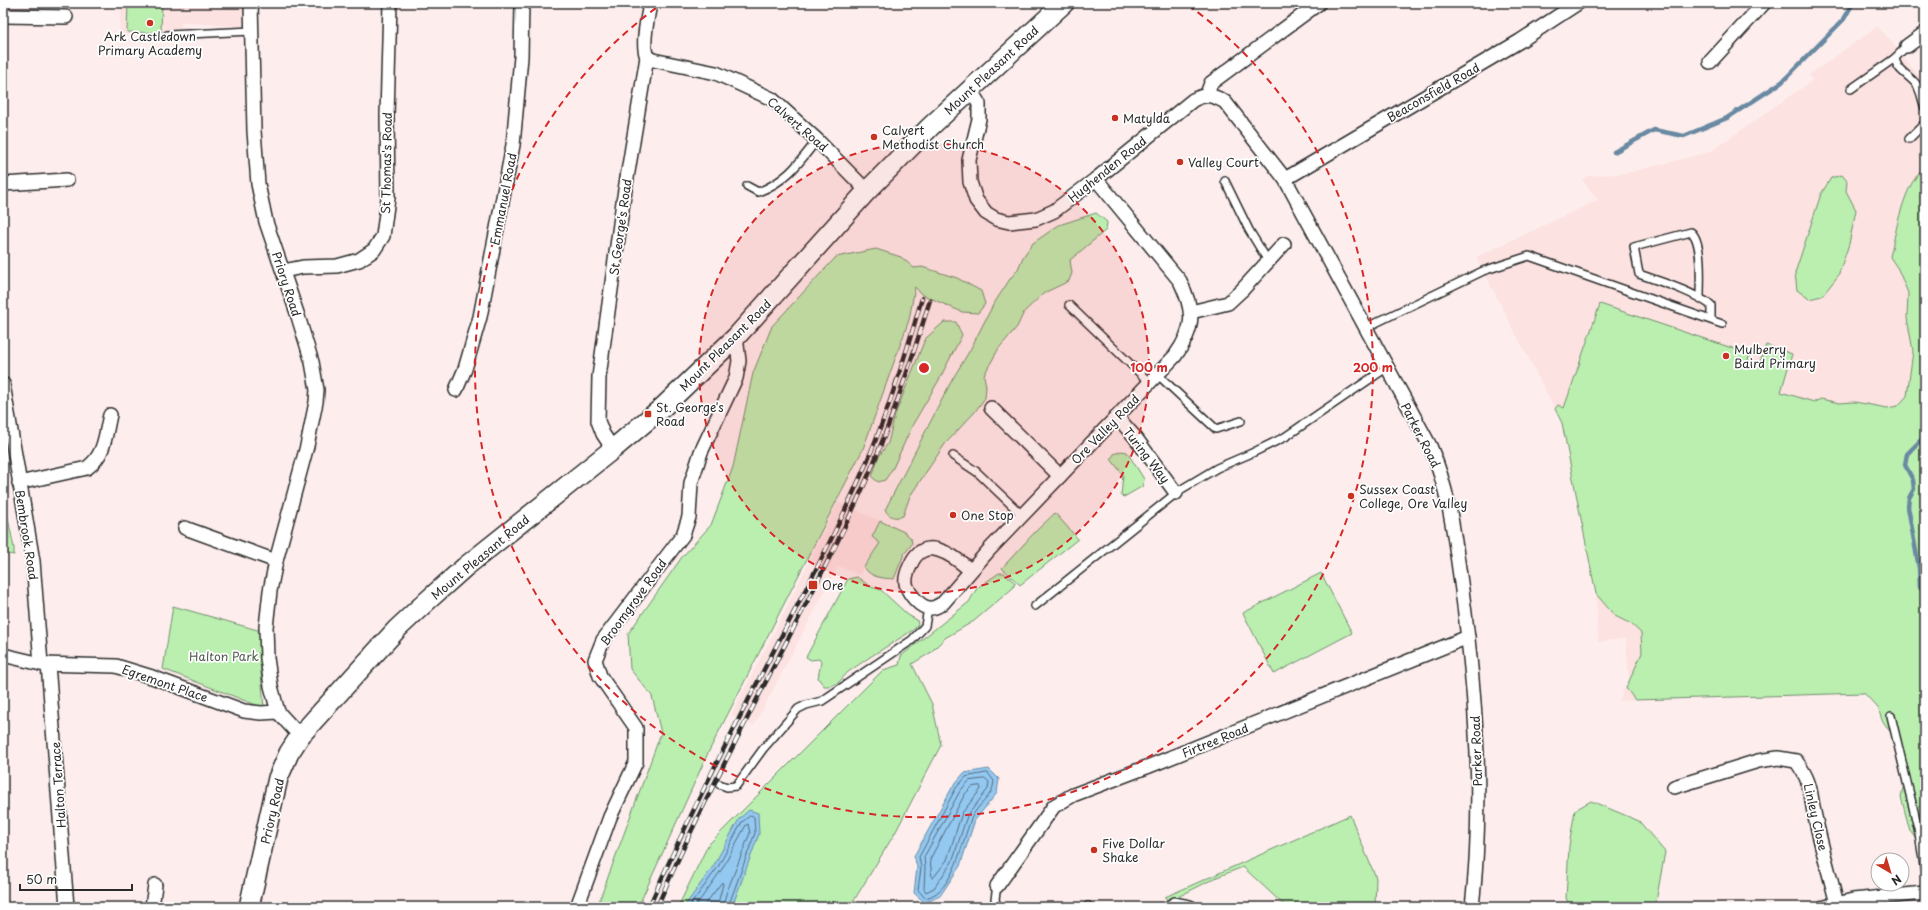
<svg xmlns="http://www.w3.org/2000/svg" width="1928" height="910" font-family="'Playpen Sans',sans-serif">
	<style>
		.built { fill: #fce2e0 }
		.green { fill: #baefb0; stroke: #728d6e }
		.water { fill: #93c8f1; stroke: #6989a2 }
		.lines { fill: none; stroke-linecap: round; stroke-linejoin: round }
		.shore { stroke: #556a7a; stroke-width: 1 }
		.stream { stroke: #6989a2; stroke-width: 4.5 }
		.lane-casing { stroke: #2b2b2b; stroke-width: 10 }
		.street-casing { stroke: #2b2b2b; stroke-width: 16 }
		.secondary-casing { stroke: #2b2b2b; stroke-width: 22 }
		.lane { stroke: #fff; stroke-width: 7 }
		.street { stroke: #fff; stroke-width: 13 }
		.secondary { stroke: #fff; stroke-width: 19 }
		.rail-casing { stroke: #2b2b2b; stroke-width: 4.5 }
		.rail { stroke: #fff; stroke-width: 3; stroke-dasharray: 9; stroke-linecap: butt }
		.ring { fill: none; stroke: #d62828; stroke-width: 2; stroke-dasharray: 7 5 }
		.poi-dot { fill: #c8321e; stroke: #fff; stroke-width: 1.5 }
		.labels { text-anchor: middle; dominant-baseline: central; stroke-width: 3.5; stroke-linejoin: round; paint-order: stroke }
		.poi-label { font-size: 12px; fill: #2b2b2b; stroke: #fff; text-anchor: start }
		.street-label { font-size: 12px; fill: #2b2b2b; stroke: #fff }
		.park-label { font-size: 12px; fill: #4f5c4c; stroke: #fff }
		.centre { fill: #d62828; stroke: #fff; stroke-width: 2 }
		.ring-label { font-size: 12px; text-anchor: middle; font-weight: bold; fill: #d62828; stroke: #fff; stroke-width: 3.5; stroke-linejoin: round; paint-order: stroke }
	</style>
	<rect width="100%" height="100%" fill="#fdeeed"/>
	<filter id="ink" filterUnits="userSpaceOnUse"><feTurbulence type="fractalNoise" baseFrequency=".025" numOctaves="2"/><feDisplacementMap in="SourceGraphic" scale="8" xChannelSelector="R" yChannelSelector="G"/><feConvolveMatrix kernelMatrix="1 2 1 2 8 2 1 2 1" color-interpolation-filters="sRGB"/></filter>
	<g filter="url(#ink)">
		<g class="built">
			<polygon points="121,3 244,3 243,27 181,22 181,28 173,28 172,40 136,42 136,35 119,35"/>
			<polygon points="1878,26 1920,77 1925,88 1925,302 1864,693 1619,701 1629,679 1626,638 1598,642 1596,594 1562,423 1476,257 1598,200 1582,180 1588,176 1627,173 1710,152 1813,80 1809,75"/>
			<polygon points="838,502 880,521 872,537 880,542 859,575 838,566 754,726 731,715 785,611"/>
		</g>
		<g class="green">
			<polygon points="128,3 162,3 161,33 127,32"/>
			<path d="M1925,162V851L1910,831L1901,797L1907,770L1903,750L1882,720L1878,708L1864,693L1635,700L1626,688L1642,653L1641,633L1631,624L1615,616L1596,594L1562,423L1555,409L1558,405L1564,408L1600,304L1750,354L1748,360L1759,364L1766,345L1792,354L1781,392L1814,402L1821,399L1839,403L1855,402L1887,408L1898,406L1907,396L1913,351L1907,318L1908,293L1898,269L1890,257C1895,235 1899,212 1908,191C1912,180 1921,173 1925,162Z"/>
			<polygon points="1842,175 1847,181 1846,191 1856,210 1849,244 1838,276 1822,296 1809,299 1797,290 1795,273 1821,194 1831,178"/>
			<path d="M1096,213L1107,222L1106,230L1070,260L1072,273L1069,281L1044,293L1024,312L1017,327L999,348L984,375L986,387L985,398L974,413L945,444L910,496L903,516C894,519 890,517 885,510L952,380L970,350L993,305L1010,279L1018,269L1023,257L1033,243L1059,225Z"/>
			<polygon points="876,249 901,257 914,268 922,267 957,278 981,291 985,304 978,313 962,312 921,294 915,287 909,320 863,449 708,753 638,907 597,907 661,733 652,696 630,669 628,634 682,557 711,525 733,467 753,373 772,326 836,257"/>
			<polygon points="944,322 956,322 962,335 939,380 913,424 893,468 885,480 878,482 872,477 878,458 888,443 895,415 925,339"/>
			<polygon points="1121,451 1127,452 1144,479 1143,486 1124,497 1121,496 1123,475 1111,459 1114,454"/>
			<polygon points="3,494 14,548 14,555 3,553"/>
			<polygon points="1055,513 1078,539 1020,585 1002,568 1035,532"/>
			<path d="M880,521L904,532L911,538L912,544L904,554L894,579C882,578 871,578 864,567L880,543L872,537Z"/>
			<polygon points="999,573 1004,573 1015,583 1013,588 974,621 945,638 930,653 912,664 932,704 941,745 895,833 850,907 678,907 708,845 883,670 899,665 901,656 969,602 977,588"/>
			<polygon points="1321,573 1352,633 1274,674 1243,613"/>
			<polygon points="857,577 871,587 881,590 908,615 917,620 918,625 913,630 870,657 848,672 838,683 830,686 824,686 818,678 821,662 819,659 811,660 806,657 848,579"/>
			<polygon points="173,606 261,631 261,672 264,708 163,669"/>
			<polygon points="1591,801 1639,821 1665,852 1655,907 1570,907 1566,898 1569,846 1575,810"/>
			<polygon points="1350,815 1376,878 1375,907 1286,907 1243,867 1217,877 1168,902 1165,897"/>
		</g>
		<g class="water">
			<polygon points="989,769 999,779 997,793 975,820 960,866 940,896 925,903 914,893 917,867 914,856 953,786 964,773"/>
			<polygon points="749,810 758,813 759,834 732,907 684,907 714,865 739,819"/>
		</g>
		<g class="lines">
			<g class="shore">
				<path d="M988,773L994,781C993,798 977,804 971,819C962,841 954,893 925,898L918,890L921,868L919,857L956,788L966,777Z"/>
				<polygon points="986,779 989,782 988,789 967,816 952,862 934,888 926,892 924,889 925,868 924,857 960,791 969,781"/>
				<polygon points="980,786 981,789 962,813 947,860 934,877 932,878 930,859 965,794 972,787"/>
				<polyline points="689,907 718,867 742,822 751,815 754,817 755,833 728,907"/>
				<polyline points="695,907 722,869 746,825 748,824 750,833 726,894 723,907"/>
				<polyline points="703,907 722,882 723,884 717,907"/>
			</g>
			<g class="stream">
				<polyline points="1614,152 1654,130 1684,136 1727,118 1782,82 1844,19 1853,3"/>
				<polyline points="1925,436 1907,454 1905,465 1913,480 1914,489 1909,498 1908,507 1919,568 1920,587 1925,594"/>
			</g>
			<g class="lane-casing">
				<g id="lane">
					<polyline points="167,35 252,31"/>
					<path d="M1907,46L1895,58C1897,71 1908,74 1916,84C1921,90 1922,101 1925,108"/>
					<polyline points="1851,89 1895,58"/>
					<polyline points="1909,139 1925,123"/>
					<polyline points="1225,181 1249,230 1268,261"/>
					<path d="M747,186L758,192C787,181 799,163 817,140"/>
					<path d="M1700,297C1700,282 1703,241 1691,232L1634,247L1639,274C1664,283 1689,290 1711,305V319"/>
					<polyline points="1069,305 1149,382"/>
					<polyline points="1365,328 1483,271 1529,256 1722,324"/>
					<polyline points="1157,374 1216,429 1241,421"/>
					<polyline points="953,456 977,472 1022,515"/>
					<polyline points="1035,606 1180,490 1217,468 1252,453 1285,437 1386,368"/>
					<polyline points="1891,716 1918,828 1925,872"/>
					<polyline points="719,784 727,787 736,786 763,749 798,709 806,705 822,701 912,640 925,626 928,608"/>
					<polyline points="997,886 995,899 997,907"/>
					<polyline points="1087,907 1088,906"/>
				</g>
			</g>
			<g class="street-casing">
				<g id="street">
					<polyline points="251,3 254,131 258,184 266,222 297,313 312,362 317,390 316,402 307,446 276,561 270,591 266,627 267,658 271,686 278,712 300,736"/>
					<polyline points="3,16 66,17"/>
					<polyline points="1907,46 1925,33"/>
					<polyline points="647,57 653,60 716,73 772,99 817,140 867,191"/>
					<polyline points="1710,62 1764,3"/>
					<path d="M970,89L979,104V119L969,160L970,182L976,200L986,213L996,219L1009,222L1036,219L1054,211L1096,179L1193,100C1206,93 1213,95 1225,102L1285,179L1430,446C1450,492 1455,541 1462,590C1476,695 1484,802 1472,907"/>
					<polyline points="1207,94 1211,83 1319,3"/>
					<polyline points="1285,179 1520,41 1578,3"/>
					<polyline points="3,184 67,180"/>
					<polyline points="283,271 303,267 337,266 359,260 374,250 383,236 388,198 387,116 390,3"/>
					<polyline points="1191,312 1228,303 1242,290 1284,244"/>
					<polyline points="3,384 33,561 41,664"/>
					<polyline points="456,390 465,369 480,317 513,145 521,57 522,3"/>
					<polyline points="991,408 1060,476"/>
					<polyline points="1117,417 1135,437 1176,493"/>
					<path d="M613,449L603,434L598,421L599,377L623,202L647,57C641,44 648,17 650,3"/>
					<path d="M19,483L87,468C105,455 105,436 110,415"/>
					<polyline points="185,528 276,561"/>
					<path d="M970,570C953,555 923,533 910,566C907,572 904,580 907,587C910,595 920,607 929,608C934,609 939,605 943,603L989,550L1175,356C1195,328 1195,312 1180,281L1096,179"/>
					<polyline points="3,655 41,664 116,666 152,677 244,711 261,713 278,712"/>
					<polyline points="48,664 67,907"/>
					<path d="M1674,787L1758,761L1778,758L1796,761C1814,785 1809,794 1816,821C1822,849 1830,876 1837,904"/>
					<polyline points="997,886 1054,806 1073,795 1152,765 1468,637"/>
					<polyline points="152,907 155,885"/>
					<polyline points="577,907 610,817 636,762 636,728 600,676 595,660 603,640 683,535 689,517 691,483 701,452 736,378 739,361 736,337"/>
					<polyline points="1170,907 1175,904 1190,907"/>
					<polyline points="1825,907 1853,900 1925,893"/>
				</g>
			</g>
			<g class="secondary-casing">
				<polyline id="secondary" points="249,907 278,778 289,753 300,736 316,718 397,629 427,601 465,567 613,449 663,407 736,337 867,191 930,127 1064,3"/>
			</g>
			<use href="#lane" class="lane"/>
			<use href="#street" class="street"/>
			<use href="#secondary" class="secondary"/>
			<g class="rail-casing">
				<g id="rail">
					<path d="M649,907C686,822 728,739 771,656C804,593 838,529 866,464C889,410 906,354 922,298"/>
					<path d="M657,907C684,844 714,783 745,723C786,640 832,559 869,474C893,418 912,359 930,300"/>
				</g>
			</g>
			<use href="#rail" class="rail"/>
		</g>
	</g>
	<circle cx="924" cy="368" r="225" fill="#d62828" fill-opacity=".12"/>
	<g class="ring">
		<circle cx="924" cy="368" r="225"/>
		<path d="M1188 5A449 449 0 1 1 660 5"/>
	</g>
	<g class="poi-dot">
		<circle cx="150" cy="23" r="4"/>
		<circle cx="1115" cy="118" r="4"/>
		<circle cx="874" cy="137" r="4"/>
		<circle cx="1180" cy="162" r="4"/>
		<circle cx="1726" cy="356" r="4"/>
		<rect x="644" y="410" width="8" height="8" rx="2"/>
		<circle cx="1351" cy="496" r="4"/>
		<circle cx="953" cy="515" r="4"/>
		<rect x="808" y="580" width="10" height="10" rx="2"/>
		<circle cx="1094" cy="850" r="4"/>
	</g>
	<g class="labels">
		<g class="poi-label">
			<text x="150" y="36" text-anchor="middle">Ark Castledown<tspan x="150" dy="14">Primary Academy</tspan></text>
			<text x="1123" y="118">Matylda</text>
			<text x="882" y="130">Calvert<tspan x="882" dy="14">Methodist Church</tspan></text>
			<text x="1188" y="162">Valley Court</text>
			<text x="1734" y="349">Mulberry<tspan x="1734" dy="14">Baird Primary</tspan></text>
			<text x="656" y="407">St. George's<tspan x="656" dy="14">Road</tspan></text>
			<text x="1359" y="489">Sussex Coast<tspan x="1359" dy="14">College, Ore Valley</tspan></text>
			<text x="961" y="515">One Stop</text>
			<text x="822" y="585">Ore</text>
			<text x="1102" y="843">Five Dollar<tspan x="1102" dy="14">Shake</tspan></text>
		</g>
		<g class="street-label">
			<text transform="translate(991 70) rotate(-43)">Mount Pleasant Road</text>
			<text transform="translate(1433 92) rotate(-30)">Beaconsfield Road</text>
			<text transform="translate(798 124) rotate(41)">Calvert Road</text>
			<text transform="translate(386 163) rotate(-89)">St Thomas's Road</text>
			<text transform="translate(1107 169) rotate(-39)">Hughenden Road</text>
			<text transform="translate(503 199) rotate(-79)">Emmanuel Road</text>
			<text transform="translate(620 227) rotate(-82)">St George's Road</text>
			<text transform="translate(287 284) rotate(72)">Priory Road</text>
			<text transform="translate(725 345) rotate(-45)">Mount Pleasant Road</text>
			<text transform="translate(1105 429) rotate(-46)">Ore Valley Road</text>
			<text transform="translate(1421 435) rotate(63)">Parker Road</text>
			<text transform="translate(1147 455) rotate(52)">Turing Way</text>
			<text transform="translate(27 535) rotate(81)">Bembrook Road</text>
			<text transform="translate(480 557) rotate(-40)">Mount Pleasant Road</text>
			<text transform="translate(633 602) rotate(-54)">Broomgrove Road</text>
			<text transform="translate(165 683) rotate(19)">Egremont Place</text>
			<text transform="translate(1215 740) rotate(-22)">Firtree Road</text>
			<text transform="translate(1476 751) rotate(-92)">Parker Road</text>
			<text transform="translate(58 785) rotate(-94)">Halton Terrace</text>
			<text transform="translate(272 811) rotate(-77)">Priory Road</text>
			<text transform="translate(1816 817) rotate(77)">Linley Close</text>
		</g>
		<g class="park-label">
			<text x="224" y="656">Halton Park</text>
		</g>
	</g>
	<circle cx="924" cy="368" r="6" class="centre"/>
	<g class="ring-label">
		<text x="1149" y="372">100 m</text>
		<text x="1373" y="372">200 m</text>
	</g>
	<rect width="1928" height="910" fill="none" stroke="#fff" stroke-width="16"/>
	<rect x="8" y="8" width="1912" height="894" fill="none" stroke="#2b2b2b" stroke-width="1.5" filter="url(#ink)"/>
	<g transform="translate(1890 872) rotate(142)"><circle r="19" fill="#ffffff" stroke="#aaaaaa"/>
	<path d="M0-3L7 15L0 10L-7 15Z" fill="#c8321e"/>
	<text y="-6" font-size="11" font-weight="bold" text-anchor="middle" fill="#2b2b2b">N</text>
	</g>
	<path d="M20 884v6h112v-6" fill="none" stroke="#2b2b2b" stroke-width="2"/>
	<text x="26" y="884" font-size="12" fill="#2b2b2b" stroke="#ffffff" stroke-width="3" paint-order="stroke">50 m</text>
</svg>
